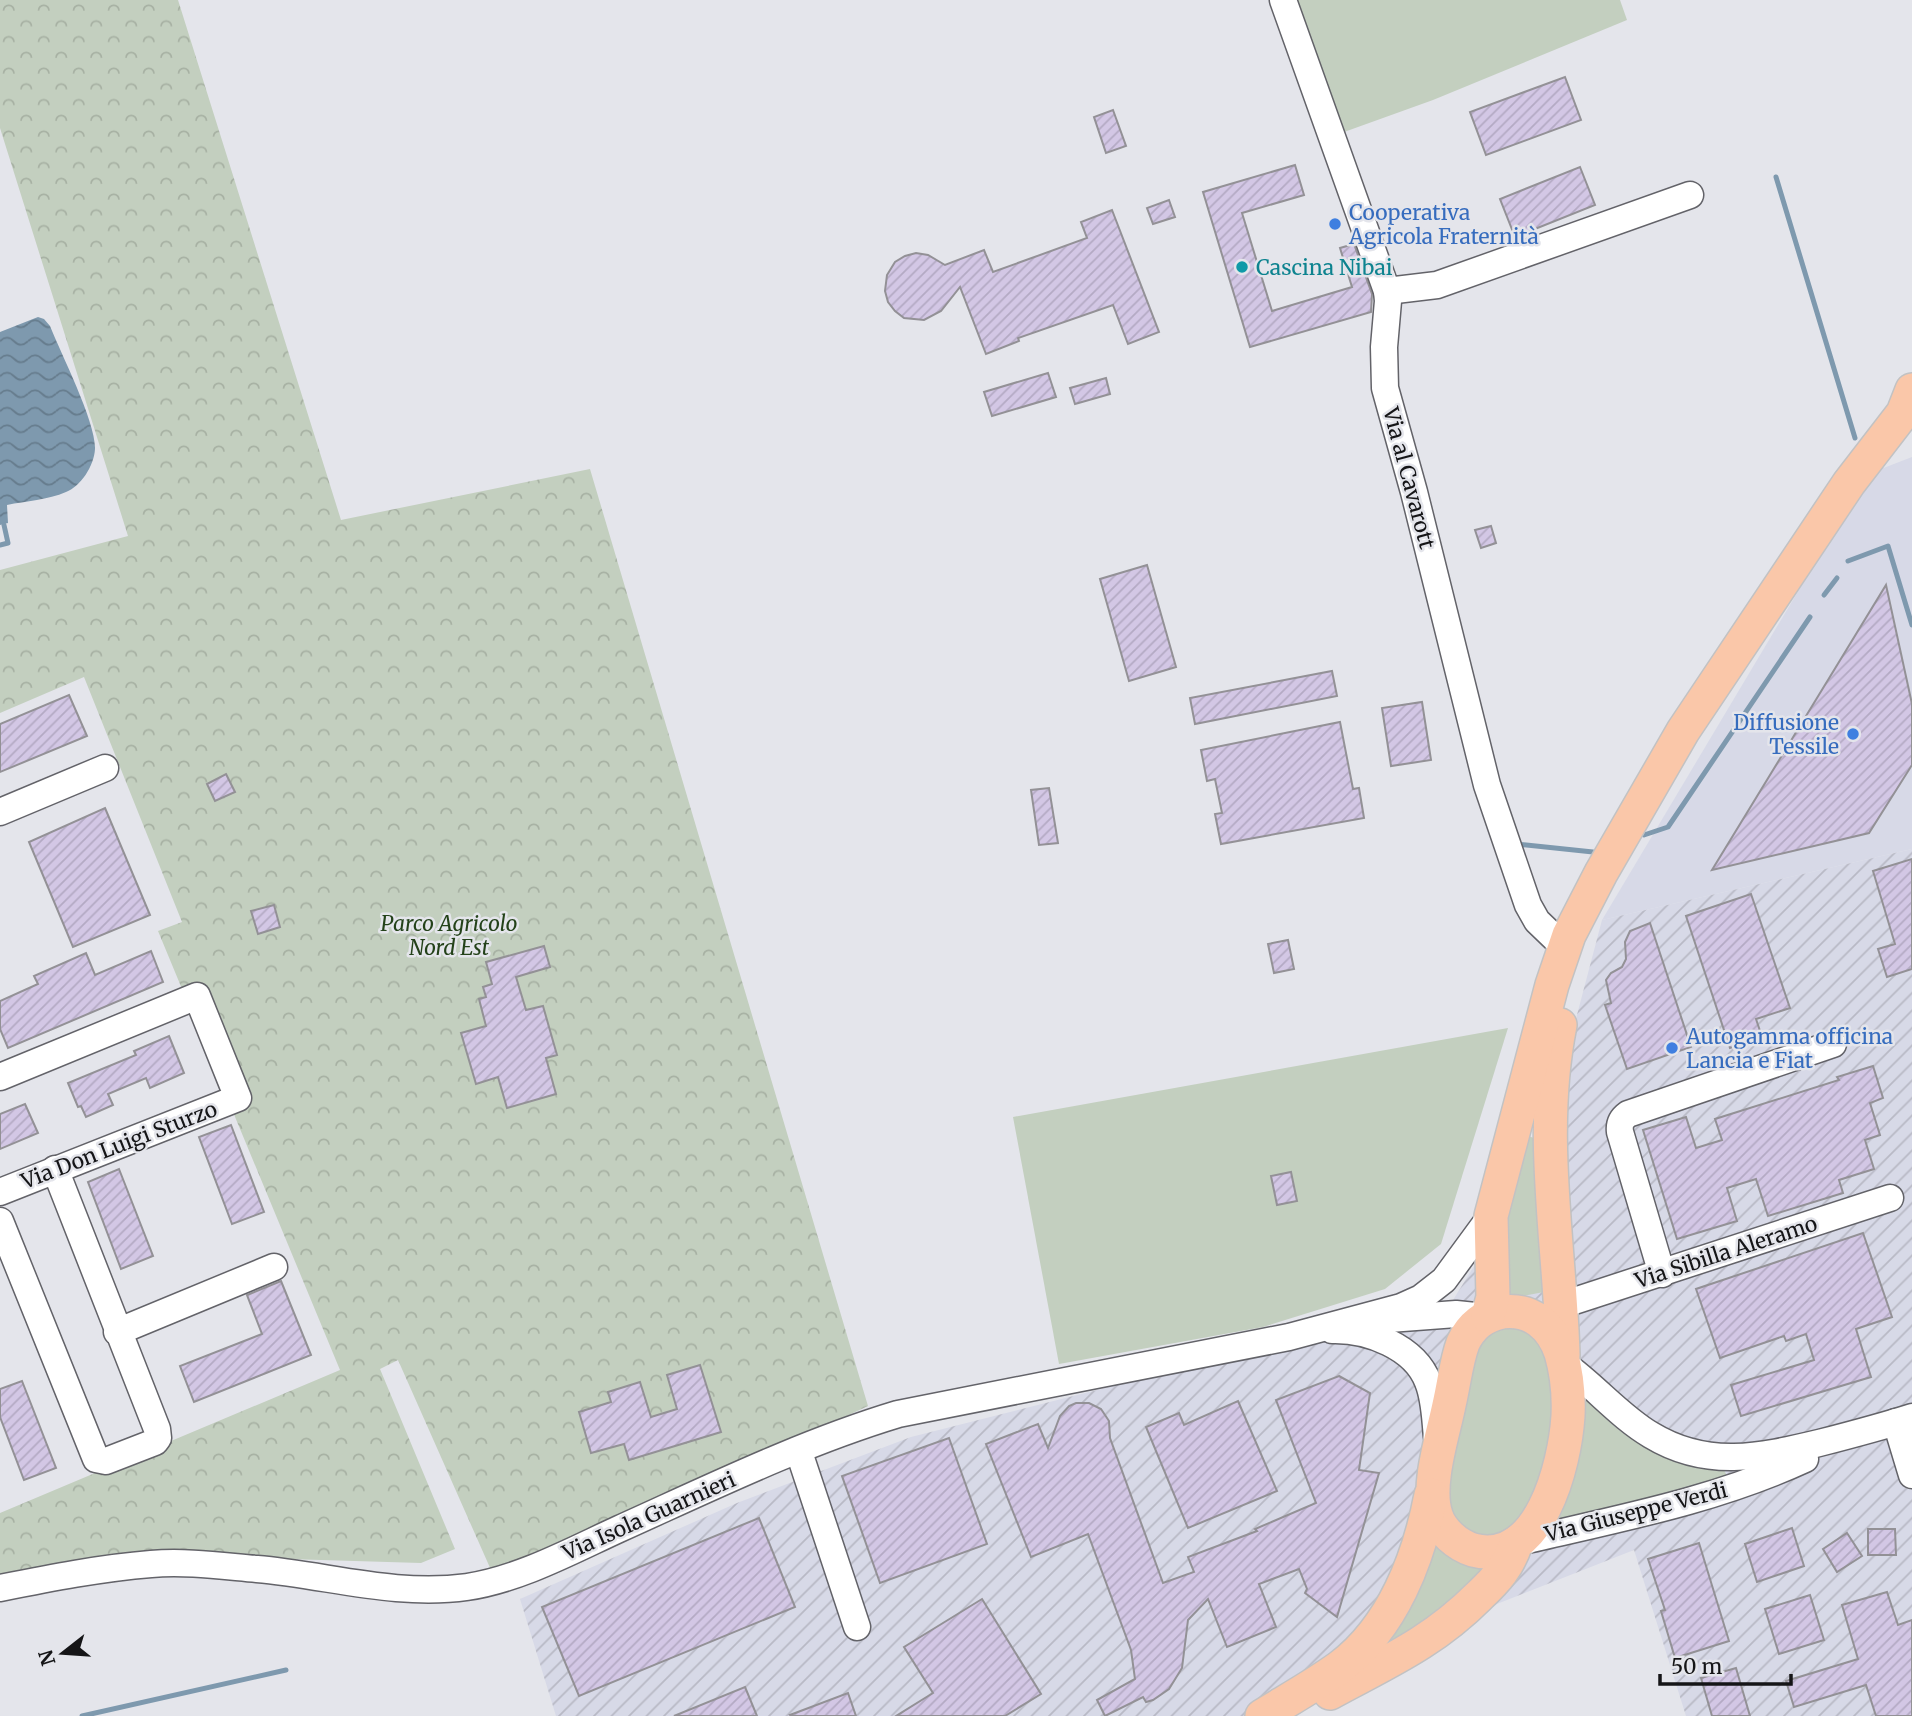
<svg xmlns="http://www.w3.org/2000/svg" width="1912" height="1716" font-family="Merriweather,serif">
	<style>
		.built { fill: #d7d9e7 }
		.industrial { fill: url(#industrial-furrows) }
		.grass { fill: #c3cfbf }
		.park { fill: url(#park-crowns) }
		.water { fill: url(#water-waves) }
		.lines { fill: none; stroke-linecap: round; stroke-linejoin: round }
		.stream { stroke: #7e99ae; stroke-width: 5 }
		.building { fill: url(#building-hatch); stroke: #939196; stroke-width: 2 }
		.minor-casing { stroke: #636369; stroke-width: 29 }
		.major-casing { stroke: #c2c2c3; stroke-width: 36 }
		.minor { stroke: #fff; stroke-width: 26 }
		.major { stroke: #fac7a9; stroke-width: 33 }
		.shop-dot { fill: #3f7fe0; stroke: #e4e5eb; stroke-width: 2.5 }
		.culture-dot { fill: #0f9aa8; stroke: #e4e5eb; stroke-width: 2.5 }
		.labels { text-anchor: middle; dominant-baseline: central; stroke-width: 5; stroke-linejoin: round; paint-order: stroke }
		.shop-label { font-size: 21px; fill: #366cbe; stroke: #e4e5eb; text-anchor: start }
		.culture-label { font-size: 21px; fill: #0d838f; stroke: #e4e5eb; text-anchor: start }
		.street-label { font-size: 21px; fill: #151517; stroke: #e4e5eb }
		.park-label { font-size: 21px; font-style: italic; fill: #24421a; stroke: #e4e5eb }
	</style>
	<defs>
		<pattern id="industrial-furrows" width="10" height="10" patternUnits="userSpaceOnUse" patternTransform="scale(1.75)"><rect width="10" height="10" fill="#d7d9e7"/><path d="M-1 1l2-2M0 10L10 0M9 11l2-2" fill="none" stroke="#b8b9c5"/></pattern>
		<pattern id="park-crowns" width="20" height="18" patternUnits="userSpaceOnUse" patternTransform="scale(1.75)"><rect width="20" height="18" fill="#c3cfbf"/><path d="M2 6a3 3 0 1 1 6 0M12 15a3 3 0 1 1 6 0" fill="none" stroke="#a7b1a3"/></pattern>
		<pattern id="water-waves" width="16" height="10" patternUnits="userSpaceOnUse" patternTransform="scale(1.75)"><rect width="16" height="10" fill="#7e99ae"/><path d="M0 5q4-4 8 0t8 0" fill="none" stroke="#667c8d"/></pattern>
		<pattern id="building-hatch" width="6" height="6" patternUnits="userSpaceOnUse" patternTransform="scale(1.75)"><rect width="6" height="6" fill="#d3c7e5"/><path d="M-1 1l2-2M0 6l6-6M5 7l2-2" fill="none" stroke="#b4aac4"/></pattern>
	</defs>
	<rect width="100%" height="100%" fill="#e4e5eb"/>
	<polygon class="built" points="1912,457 1912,849 1602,920 1868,474"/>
	<polygon class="industrial" points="1912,849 1912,1716 1686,1716 1634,1550 1393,1645 1273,1716 556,1716 520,1599 737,1503 911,1437 1453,1300 1559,1129 1568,1049 1602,920"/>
	<g class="grass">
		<polygon points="1285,0 1620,0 1627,20 1433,100 1333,136"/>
		<polygon points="1508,1028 1441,1244 1385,1289 1263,1327 1059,1364 1013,1117"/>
		<polygon points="1528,1136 1534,1138 1544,1292 1506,1299 1485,1272"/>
		<polygon points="1503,1321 1545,1339 1557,1434 1523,1525 1483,1542 1446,1514 1443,1503 1470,1352"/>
		<path d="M1574,1380C1595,1409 1620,1438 1655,1450C1677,1458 1701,1462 1723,1468L1727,1476L1544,1529Z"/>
		<polygon points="1433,1544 1480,1567 1482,1571 1479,1583 1351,1673"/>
	</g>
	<polygon class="park" points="0,0 178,0 341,520 590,469 868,1406 495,1579 398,1360 380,1369 455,1549 421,1563 157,1555 0,1574 0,1513 340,1370 158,931 182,922 84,677 0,713 0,570 128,536 0,128"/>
	<path class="water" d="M38,317L44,319L50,326C61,354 96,422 95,449C94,466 81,486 66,492C48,500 26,501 7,505L8,523L0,525V332Z"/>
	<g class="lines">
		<g class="stream">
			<polyline points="1776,177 1855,438"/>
			<polyline points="0,545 8,543 4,525"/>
			<polyline points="1848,561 1888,546 1912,625"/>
			<polyline points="1824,595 1837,578"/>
			<polyline points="1644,835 1668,827 1810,617"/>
			<polyline points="1516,844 1593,852"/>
			<polyline points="82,1716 286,1670"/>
		</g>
	</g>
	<g class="building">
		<polygon points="1565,77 1581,120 1486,155 1470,112"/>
		<polygon points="1113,110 1126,146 1106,153 1094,117"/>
		<polygon points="1295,165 1304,195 1242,213 1272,311 1352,287 1340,248 1354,244 1372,294 1371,312 1250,347 1203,192"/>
		<polygon points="1580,167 1595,205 1515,237 1500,199"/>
		<polygon points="1169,200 1175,217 1153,224 1147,208"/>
		<polygon points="1112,210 1159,332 1128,344 1113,305 1018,338 1019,341 986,354 960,287 941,311 924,320 904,318 895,311 888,302 885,291 887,275 895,262 905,256 916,253 928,255 945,265 984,250 993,272 1087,238 1081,222"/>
		<polygon points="1048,373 1056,397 992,416 984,392"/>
		<polygon points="1106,378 1110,394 1075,404 1070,388"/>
		<polygon points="1491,526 1496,543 1481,548 1475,530"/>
		<polygon points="1147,565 1176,667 1129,681 1100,579"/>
		<polygon points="1886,585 1912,704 1912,765 1869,833 1712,870"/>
		<polygon points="1332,671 1337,696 1195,724 1190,698"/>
		<polygon points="69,695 87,736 0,772 0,724"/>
		<polygon points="1422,702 1431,760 1391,766 1382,708"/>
		<polygon points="1340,722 1353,789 1359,788 1364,818 1221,844 1215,814 1222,813 1215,779 1207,781 1201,750"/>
		<polygon points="226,774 235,792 215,801 207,784"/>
		<polygon points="1049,788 1058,843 1039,845 1031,790"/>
		<polygon points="105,808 150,915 73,947 29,842"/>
		<polygon points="1912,859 1912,969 1887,977 1878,949 1895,944 1873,871"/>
		<polygon points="1751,894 1790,1008 1756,1019 1762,1037 1730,1048 1686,916"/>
		<polygon points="274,905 280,927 258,934 251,911"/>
		<polygon points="1650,923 1691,1047 1627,1069 1605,1005 1611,1003 1606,980 1611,973 1622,967 1626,959 1625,942 1630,931"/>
		<polygon points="1288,940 1294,969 1274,973 1268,944"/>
		<polygon points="544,946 550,967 516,977 526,1010 543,1006 557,1055 546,1058 556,1094 507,1108 498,1077 476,1084 461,1033 486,1026 479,999 486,997 483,987 492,984 486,962"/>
		<polygon points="151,951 163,982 8,1048 0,1029 0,1001 38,984 34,976 86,953 95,975"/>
		<polygon points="169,1036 184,1073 150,1088 146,1078 108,1094 113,1105 86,1117 81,1106 78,1107 68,1083 136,1055 134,1051"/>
		<polygon points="1873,1066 1883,1098 1870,1103 1880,1135 1865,1140 1874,1169 1839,1180 1843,1193 1768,1216 1756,1179 1727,1188 1737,1221 1677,1239 1643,1130 1686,1117 1696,1148 1722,1140 1715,1119 1839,1080 1837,1077"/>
		<polygon points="25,1104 38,1133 0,1149 0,1114"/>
		<polygon points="231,1125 264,1212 232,1224 199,1137"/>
		<polygon points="119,1169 153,1256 121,1269 88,1182"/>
		<polygon points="1291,1172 1297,1201 1277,1205 1271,1176"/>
		<polygon points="1863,1233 1892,1317 1856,1329 1871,1377 1741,1416 1731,1385 1814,1360 1806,1334 1786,1341 1784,1336 1720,1358 1696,1289"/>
		<polygon points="281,1281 311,1355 194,1402 180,1366 262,1334 247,1295"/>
		<polygon points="700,1365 721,1432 629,1460 624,1444 591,1453 579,1412 611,1402 608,1392 640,1382 651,1417 677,1409 667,1375"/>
		<polygon points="1339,1376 1370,1393 1359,1470 1379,1473 1337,1617 1305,1593 1307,1589 1299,1569 1259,1584 1276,1627 1227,1647 1208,1599 1188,1620 1182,1668 1169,1689 1153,1700 1146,1702 1143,1697 1105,1716 1097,1700 1135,1679 1131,1650 1088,1534 1031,1557 986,1444 1038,1424 1048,1448 1060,1416 1069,1406 1076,1403 1089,1403 1101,1409 1109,1421 1110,1438 1163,1583 1194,1572 1188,1557 1257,1531 1255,1529 1316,1503 1276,1400"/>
		<polygon points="22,1381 56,1468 24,1480 0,1417 0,1389"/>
		<polygon points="1238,1401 1277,1491 1188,1528 1146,1427 1179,1413 1184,1425"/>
		<polygon points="949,1438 987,1544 880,1583 842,1476"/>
		<polygon points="759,1518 795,1607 579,1696 542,1607"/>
		<polygon points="1792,1528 1804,1566 1757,1582 1745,1544"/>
		<polygon points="1868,1529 1895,1529 1896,1555 1868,1555"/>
		<polygon points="1847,1533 1862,1556 1837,1572 1823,1549"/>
		<polygon points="1699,1543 1729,1641 1675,1658 1661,1611 1665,1610 1648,1559"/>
		<polygon points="1887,1592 1898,1625 1912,1620 1912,1716 1876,1716 1866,1685 1794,1707 1786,1681 1858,1659 1842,1605"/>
		<polygon points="1810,1595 1824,1640 1779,1654 1765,1609"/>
		<polygon points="982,1599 1041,1694 1005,1716 896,1716 933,1693 904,1647"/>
		<polygon points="1736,1668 1750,1716 1712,1716 1701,1678"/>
		<polygon points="745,1687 757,1716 674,1716"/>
		<polygon points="848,1693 856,1716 791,1716 790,1715"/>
	</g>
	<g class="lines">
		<g class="minor-casing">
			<g id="minor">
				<polyline points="1283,0 1387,291 1388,301 1384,347 1385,388 1414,492 1487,785 1528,905 1537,921 1564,947"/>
				<polyline points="1387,291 1437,285 1690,195"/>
				<polyline points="0,812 105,768"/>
				<polyline points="0,1077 197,996 238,1098 0,1192"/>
				<polyline points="0,1221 96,1459 106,1461 155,1442 158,1438 157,1429 55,1169"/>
				<path d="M1662,1274L1620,1132C1619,1124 1621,1119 1628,1114L1833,1044"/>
				<polyline points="1562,1305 1890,1198"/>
				<polyline points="1389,1319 1456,1314 1485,1317"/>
				<path d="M1332,1330C1368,1329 1415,1347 1428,1382C1435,1399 1435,1419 1437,1437"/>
				<polyline points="117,1332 274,1267"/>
				<path d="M1564,1364C1595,1386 1619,1416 1651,1435C1707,1469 1760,1457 1819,1443C1850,1435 1881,1427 1912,1417"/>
				<polyline points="1896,1422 1912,1475"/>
				<polyline points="799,1452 857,1627"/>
				<path d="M1519,1542C1616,1519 1714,1501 1805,1459"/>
				<path d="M0,1588C50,1578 101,1568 151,1564C186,1561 222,1566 257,1569C327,1575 396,1597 467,1587C520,1579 571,1551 619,1529C710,1488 802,1443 898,1414L1289,1337L1401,1307L1421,1298L1444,1280L1491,1216"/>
			</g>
		</g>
		<g class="major-casing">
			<g id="major">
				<path d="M1560,1025C1538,1135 1560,1245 1563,1355"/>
				<path d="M1502,1312C1531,1308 1552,1326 1561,1353C1567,1374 1569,1395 1568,1416C1565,1464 1540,1568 1473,1550C1457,1545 1441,1531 1436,1515C1426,1485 1443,1435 1449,1405C1454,1384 1456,1362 1463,1343C1471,1326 1483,1316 1502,1312Z"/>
				<polyline points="1488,1316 1493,1297 1491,1216 1552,985 1569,935 1601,873 1683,731 1849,483 1903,413 1912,390"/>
				<path d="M1330,1693C1387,1662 1432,1643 1479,1596C1496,1580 1509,1566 1516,1543"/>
				<path d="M1262,1716C1288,1700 1315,1685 1340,1667C1393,1627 1419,1558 1431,1495"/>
			</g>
		</g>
		<use href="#minor" class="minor"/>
		<use href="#major" class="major"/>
	</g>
	<g class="shop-dot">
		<circle cx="1335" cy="224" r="7"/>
		<circle cx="1853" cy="734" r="7"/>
		<circle cx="1672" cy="1048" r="7"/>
	</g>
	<circle class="culture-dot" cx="1242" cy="267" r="7"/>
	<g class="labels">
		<g class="shop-label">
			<text x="1349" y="212">Cooperativa<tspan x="1349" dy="24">Agricola Fraternità</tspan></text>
			<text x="1839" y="722" text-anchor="end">Diffusione<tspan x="1839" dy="24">Tessile</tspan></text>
			<text x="1686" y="1036">Autogamma officina<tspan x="1686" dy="24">Lancia e Fiat</tspan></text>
		</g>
		<g class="culture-label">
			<text x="1256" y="267">Cascina Nibai</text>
		</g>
		<g class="street-label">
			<text transform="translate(1409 478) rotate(75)">Via al Cavarott</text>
			<text transform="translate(119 1145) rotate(-21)">Via Don Luigi Sturzo</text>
			<text transform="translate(1726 1252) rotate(-18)">Via Sibilla Aleramo</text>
			<text transform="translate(1636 1512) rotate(-14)">Via Giuseppe Verdi</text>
			<text transform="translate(649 1516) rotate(-24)">Via Isola Guarnieri</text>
		</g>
		<g class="park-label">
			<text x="449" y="923">Parco Agricolo<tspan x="449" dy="24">Nord Est</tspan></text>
		</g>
	</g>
	<g transform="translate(63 1653) rotate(253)" stroke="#e4e5eb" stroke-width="5" paint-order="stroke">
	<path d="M0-5L12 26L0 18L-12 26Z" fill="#151517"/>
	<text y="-10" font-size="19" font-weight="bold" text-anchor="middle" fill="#151517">N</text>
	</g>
	<path d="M1660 1674v10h131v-10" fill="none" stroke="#151517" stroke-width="3.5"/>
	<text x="1671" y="1674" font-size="21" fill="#151517" stroke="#e4e5eb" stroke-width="5" paint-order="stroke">50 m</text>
</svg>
